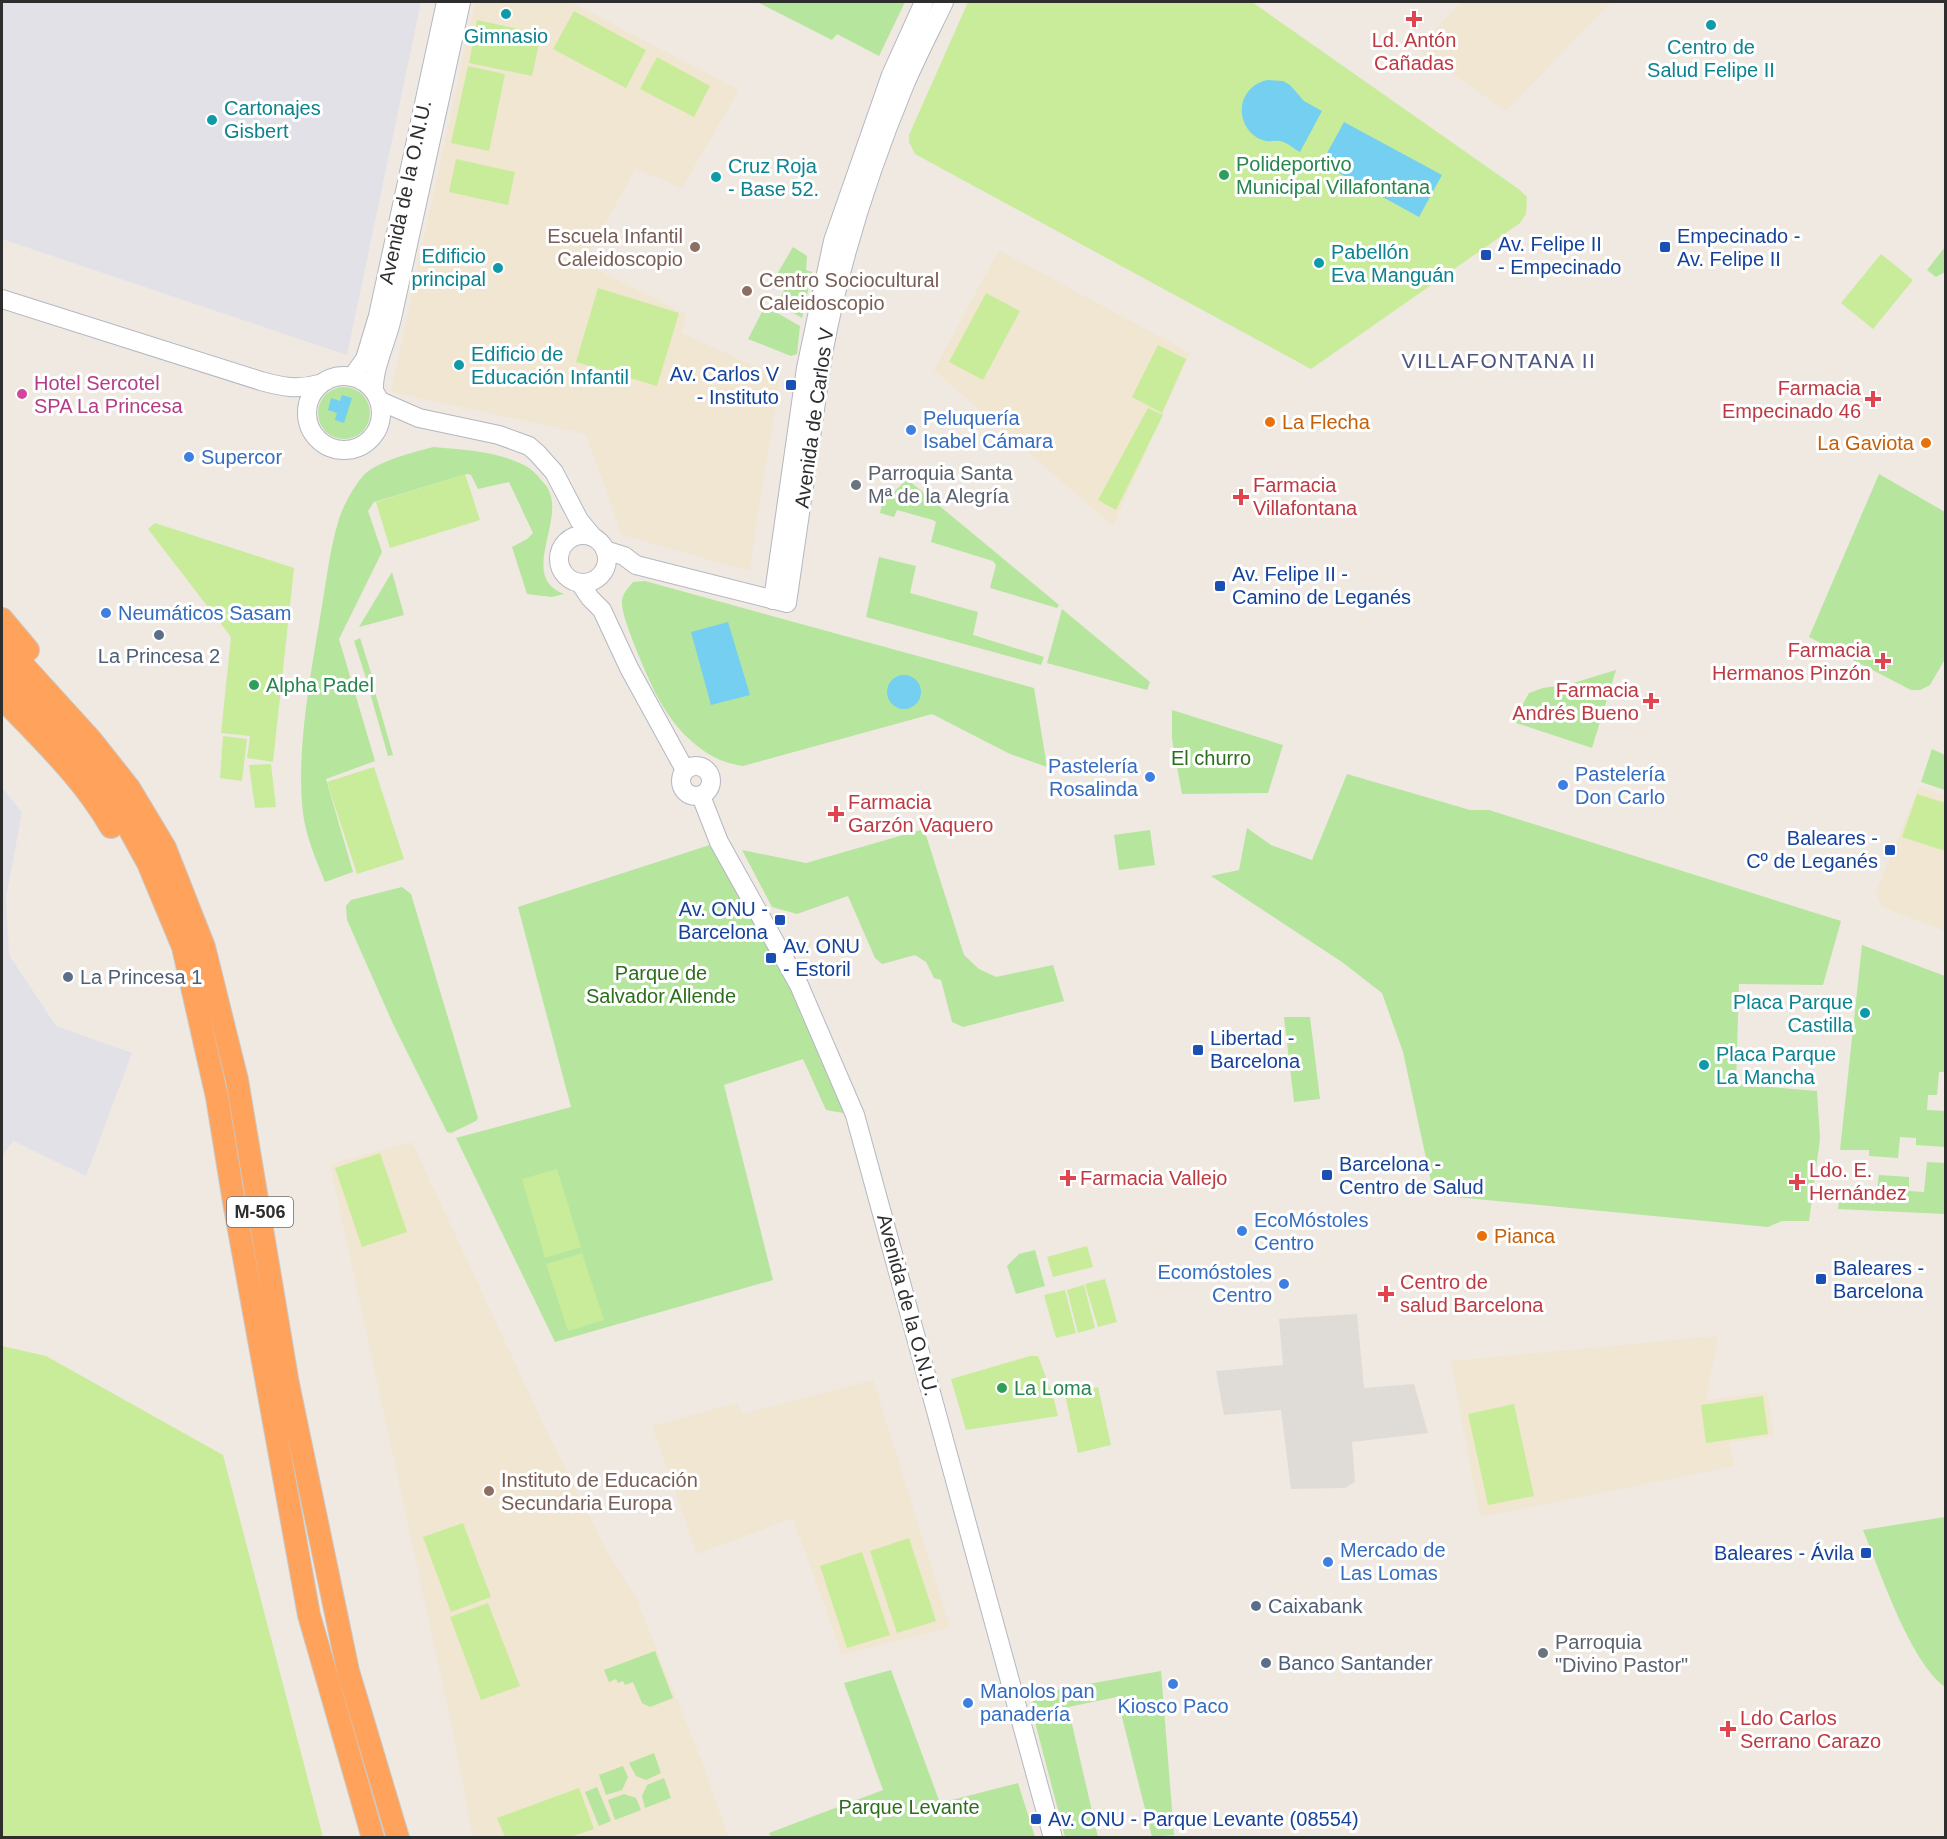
<svg xmlns="http://www.w3.org/2000/svg" width="1947" height="1839" font-family="Arial,sans-serif">
	<style>
		.industrial { fill: #e3e1e8 }
		.education { fill: #f0e6d1 }
		.green { fill: #b6e59e }
		.pitch { fill: #c9ec9a }
		.plaza { fill: #dfdcd8 }
		.water { fill: #75cff0 }
		.lines { fill: none; stroke-linecap: round; stroke-linejoin: round }
		.secondary-casing { stroke: #b4b7c1; stroke-width: 20 }
		.highway-casing { stroke: #c9c9c9; stroke-width: 24 }
		.secondary { stroke: #fff; stroke-width: 18 }
		.highway { stroke: #ffa35c; stroke-width: 22 }
		.culture-dot { fill: #0f9aa8; stroke: #fff; stroke-width: 2 }
		.health-dot { fill: #e0444e; stroke: #fff; stroke-width: 2 }
		.leisure-dot { fill: #2e9e5b; stroke: #fff; stroke-width: 2 }
		.education-dot { fill: #8d6e63; stroke: #fff; stroke-width: 2 }
		.transit-dot { fill: #1a4fb4; stroke: #fff; stroke-width: 2 }
		.hotel-dot { fill: #d1479c; stroke: #fff; stroke-width: 2 }
		.food-dot { fill: #e8710a; stroke: #fff; stroke-width: 2 }
		.shop-dot { fill: #3f7fe0; stroke: #fff; stroke-width: 2 }
		.worship-dot { fill: #6b7280; stroke: #fff; stroke-width: 2 }
		.service-dot { fill: #5c6f8a; stroke: #fff; stroke-width: 2 }
		.labels { text-anchor: middle; dominant-baseline: central; stroke-width: 6; stroke-linejoin: round; paint-order: stroke }
		.shield { fill: #fff; stroke: #6d6d6d; stroke-width: 1.5 }
		.shield-label { font-size: 18px; font-weight: bold; fill: #2e2e2e }
		.culture-label { font-size: 20px; fill: #0d838f; stroke: #fff; text-anchor: start }
		.health-label { font-size: 20px; fill: #be3a42; stroke: #fff; text-anchor: start }
		.leisure-label { font-size: 20px; fill: #27864d; stroke: #fff; text-anchor: start }
		.street-label { font-size: 20px; fill: #2e2e2e; stroke: #fff }
		.education-label { font-size: 20px; fill: #785e54; stroke: #fff; text-anchor: start }
		.transit-label { font-size: 20px; fill: #164399; stroke: #fff; text-anchor: start }
		.hotel-label { font-size: 20px; fill: #b23c85; stroke: #fff; text-anchor: start }
		.shop-label { font-size: 20px; fill: #366cbe; stroke: #fff; text-anchor: start }
		.food-label { font-size: 20px; fill: #c56008; stroke: #fff; text-anchor: start }
		.worship-label { font-size: 20px; fill: #5b616d; stroke: #fff; text-anchor: start }
		.service-label { font-size: 20px; fill: #4e5e75; stroke: #fff; text-anchor: start }
		.park-label { font-size: 20px; fill: #2c6e1b; stroke: #fff }
		.neighbourhood-label { font-size: 21px; letter-spacing: 1.5px; fill: #4d5680; stroke: #fff }
	</style>
	<rect width="100%" height="100%" fill="#efe9e1"/>
	<g class="industrial">
		<polygon points="2,2 421,2 347,355 2,239"/>
		<polygon points="2,787 22,813 6,897 9,955 56,1026 132,1053 86,1176 13,1141 2,1156"/>
	</g>
	<g class="education">
		<polygon points="475,2 571,2 739,90 681,189 666,181 635,169 584,263 686,314 682,333 780,378 749,571 622,535 586,434 391,392"/>
		<polygon points="1462,2 1611,2 1506,111 1416,49"/>
		<polygon points="999,250 1190,353 1113,526 934,370"/>
		<polygon points="1919,787 1945,796 1945,931 1882,907 1876,892"/>
		<polygon points="412,1142 546,1430 607,1551 636,1598 704,1767 728,1837 473,1837 453,1732 330,1164"/>
		<polygon points="1718,1336 1706,1400 1767,1392 1774,1436 1729,1443 1734,1466 1480,1517 1451,1361"/>
		<polygon points="873,1380 950,1627 842,1655 793,1518 697,1554 652,1426 737,1403 743,1414"/>
	</g>
	<g class="green">
		<polygon points="757,2 905,2 879,56 837,34 832,40"/>
		<polygon points="793,247 807,256 806,270 812,272 802,318 777,304 788,283 776,276"/>
		<polygon points="1945,247 1945,272 1936,277 1927,270"/>
		<polygon points="765,306 800,326 797,354 791,356 748,339"/>
		<circle cx="344" cy="413" r="26"/>
		<path d="M434,447C465,450 496,451 524,465C530,468 537,474 541,480C544,483 548,487 549,491C564,523 519,577 564,594L552,597L527,594L512,547L527,539L533,533L509,482L478,489L471,475L467,474L374,502L368,511L382,552L339,639L375,761L326,779L353,872L325,882C316,860 306,837 303,813C296,751 310,679 320,618C326,585 329,551 339,519C344,504 353,488 363,476C374,462 417,451 434,447Z"/>
		<polygon points="1879,474 1945,512 1945,659 1930,685 1920,690 1911,690 1809,637"/>
		<polygon points="907,479 1059,605 1057,608 990,588 996,565 993,561 931,542 936,522 933,520 897,510 894,517 880,513 882,504"/>
		<polygon points="879,557 916,566 910,593 978,612 973,635 1044,657 1041,665 866,617"/>
		<polygon points="392,572 404,615 359,627"/>
		<path d="M645,581L1034,688L1047,767L1010,754L932,714L743,766C719,762 705,754 687,737C676,727 664,709 657,696C649,680 620,616 622,601C623,593 628,588 633,582Z"/>
		<polygon points="1062,609 1150,682 1147,690 1047,663"/>
		<polygon points="360,638 373,679 367,681 354,641"/>
		<polygon points="1616,670 1592,748 1513,722 1529,693 1543,688 1570,684"/>
		<polygon points="373,685 393,755 388,756 368,686"/>
		<polygon points="1172,710 1283,745 1268,793 1182,794 1172,739"/>
		<polygon points="1932,749 1945,755 1945,790 1921,782"/>
		<polygon points="1347,774 1470,810 1489,810 1841,921 1823,985 1739,984 1736,1084 1817,1091 1820,1139 1809,1221 1782,1221 1768,1227 1434,1195 1403,1052 1382,993 1342,962 1211,876 1239,870 1247,828 1271,845 1312,860"/>
		<polygon points="924,829 964,955 979,969 996,977 1053,965 1064,1001 963,1027 952,1022 941,980 934,978 926,962 915,955 882,964 875,958 848,896 797,914 772,907 742,850 806,863"/>
		<polygon points="1150,830 1155,865 1119,870 1114,835"/>
		<polygon points="719,842 855,1115 826,1110 803,1059 724,1085 773,1280 555,1342 456,1138 571,1107 518,907"/>
		<polygon points="402,887 411,894 478,1118 476,1121 451,1133 447,1132 394,1026 347,920 346,906 351,900"/>
		<polygon points="1862,945 1945,976 1945,1072 1939,1072 1937,1095 1928,1095 1927,1110 1945,1111 1945,1147 1916,1145 1916,1138 1900,1137 1898,1158 1869,1156 1869,1150 1840,1150"/>
		<polygon points="1284,1017 1310,1017 1320,1099 1294,1102"/>
		<polygon points="1927,1162 1945,1163 1945,1214 1838,1209 1841,1188 1860,1189 1860,1202 1875,1204 1879,1175 1909,1177 1909,1191 1924,1192"/>
		<polygon points="1035,1250 1045,1286 1016,1294 1007,1266 1019,1254"/>
		<path d="M1945,1517H1946L1945,1687C1909,1660 1881,1573 1863,1530Z"/>
		<polygon points="655,1651 673,1698 650,1707 642,1703 633,1682 625,1685 623,1681 618,1683 616,1679 609,1682 604,1670"/>
		<polygon points="891,1670 940,1803 1018,1783 1035,1837 771,1837 769,1833 883,1790 844,1683"/>
		<polygon points="1161,1671 1174,1835 1152,1837 1117,1697 1068,1707 1098,1837 1065,1837 1035,1722 1032,1694"/>
		<polygon points="654,1753 661,1773 646,1780 636,1776 629,1763"/>
		<polygon points="623,1766 628,1777 622,1790 606,1795 599,1775"/>
		<polygon points="664,1778 671,1798 645,1808 642,1796 647,1785"/>
		<polygon points="597,1787 611,1821 599,1826 585,1792"/>
		<polygon points="624,1794 636,1798 641,1810 615,1820 608,1800"/>
	</g>
	<g class="pitch">
		<polygon points="968,2 1252,2 1520,190 1527,197 1526,214 1520,223 1311,369 915,154 909,142 909,135"/>
		<polygon points="574,11 646,50 626,88 553,49"/>
		<polygon points="477,20 541,34 532,76 469,63"/>
		<polygon points="657,57 710,86 694,117 640,89"/>
		<polygon points="468,66 505,74 489,151 451,143"/>
		<polygon points="456,159 515,172 508,205 449,192"/>
		<polygon points="1881,254 1913,280 1873,329 1841,303"/>
		<polygon points="598,288 679,313 657,386 576,362"/>
		<polygon points="986,293 1020,311 983,380 949,362"/>
		<polygon points="1158,345 1186,359 1162,413 1132,397"/>
		<polygon points="1148,408 1163,415 1116,510 1098,500"/>
		<polygon points="465,474 480,520 390,548 376,502"/>
		<polygon points="155,523 294,568 273,762 247,758 250,736 221,733 231,637 148,529"/>
		<polygon points="223,736 247,739 242,781 220,778"/>
		<polygon points="271,764 276,807 255,808 249,765"/>
		<polygon points="374,767 404,859 357,874 327,782"/>
		<polygon points="1917,794 1945,803 1945,851 1902,837"/>
		<polygon points="380,1153 407,1232 362,1247 335,1168"/>
		<polygon points="557,1169 581,1247 545,1258 522,1179"/>
		<polygon points="1087,1246 1093,1267 1053,1277 1047,1257"/>
		<polygon points="582,1253 604,1320 568,1331 546,1264"/>
		<polygon points="1105,1279 1117,1322 1098,1327 1085,1284"/>
		<polygon points="1084,1285 1095,1328 1078,1333 1067,1290"/>
		<polygon points="1065,1290 1076,1333 1056,1338 1044,1295"/>
		<polygon points="2,1346 46,1356 223,1455 323,1837 2,1837"/>
		<polygon points="1030,1356 1038,1356 1053,1396 1058,1416 966,1430 951,1379"/>
		<polygon points="1098,1387 1111,1445 1078,1453 1065,1395"/>
		<polygon points="1763,1396 1768,1434 1706,1443 1701,1405"/>
		<polygon points="1514,1404 1534,1496 1488,1505 1468,1414"/>
		<polygon points="463,1523 491,1597 451,1612 423,1537"/>
		<polygon points="909,1538 936,1621 897,1633 870,1551"/>
		<polygon points="862,1552 890,1635 847,1648 820,1566"/>
		<polygon points="488,1603 520,1686 481,1700 450,1617"/>
		<polygon points="579,1788 594,1829 570,1837 505,1837 497,1818"/>
	</g>
	<polygon class="plaza" points="1357,1314 1364,1388 1414,1384 1428,1433 1352,1442 1355,1482 1345,1488 1291,1489 1281,1410 1224,1415 1216,1371 1283,1365 1279,1319"/>
	<g class="water">
		<path d="M1267,80L1283,81L1290,85L1304,101L1322,111L1300,152C1294,149 1287,142 1280,141C1275,140 1270,142 1266,141C1248,137 1238,118 1243,101C1247,90 1255,83 1267,80Z"/>
		<polygon points="1344,122 1442,175 1419,217 1330,168 1328,170 1320,166"/>
		<polygon points="342,395 352,398 344,423 335,420 337,413 328,410 331,398 340,401"/>
		<polygon points="728,622 750,695 711,705 691,632"/>
		<circle cx="904" cy="692" r="17"/>
	</g>
	<g class="lines">
		<g class="secondary-casing">
			<g id="secondary">
				<path d="M2,299L261,381C282,387 298,390 319,384"/>
				<circle cx="344" cy="413" r="37"/>
				<polyline points="352,377 365,359 378,316 446,2"/>
				<path d="M374,390C373,368 387,341 392,318L461,2"/>
				<polyline points="380,401 419,418 499,435 529,446 537,453 554,472 579,520 593,537"/>
				<circle cx="583" cy="559" r="24"/>
				<path d="M605,550L624,556L636,565L787,603L823,354C840,261 869,171 905,84C917,56 931,29 944,2"/>
				<polyline points="580,583 590,598 602,610 629,668 685,770"/>
				<polyline points="773,600 806,368 833,241 891,75 924,2"/>
				<circle cx="696" cy="781" r="15"/>
				<polyline points="701,796 719,842 799,985 855,1115 1053,1838"/>
			</g>
		</g>
		<g class="highway-casing">
			<g id="highway">
				<polyline points="2,619 28,650"/>
				<polyline points="2,642 91,740 129,788 165,848 204,947 237,1080 288,1384 348,1671 398,1838"/>
				<polyline points="2,670 77,754 115,803 148,863 183,947 217,1097 234,1202 309,1615 373,1838"/>
				<path d="M2,698C40,738 83,778 111,827"/>
			</g>
		</g>
		<use href="#secondary" class="secondary"/>
		<use href="#highway" class="highway"/>
	</g>
	<g class="culture-dot">
		<circle cx="506" cy="14" r="6"/>
		<circle cx="1711" cy="25" r="6"/>
		<circle cx="212" cy="120" r="6"/>
		<circle cx="716" cy="177" r="6"/>
		<circle cx="1319" cy="263" r="6"/>
		<circle cx="498" cy="268" r="6"/>
		<circle cx="459" cy="365" r="6"/>
		<circle cx="1865" cy="1013" r="6"/>
		<circle cx="1704" cy="1065" r="6"/>
	</g>
	<g class="health-dot">
		<path d="M1411 10h6v6h6v6h-6v6h-6v-6h-6v-6h6z"/>
		<path d="M1870 390h6v6h6v6h-6v6h-6v-6h-6v-6h6z"/>
		<path d="M1238 488h6v6h6v6h-6v6h-6v-6h-6v-6h6z"/>
		<path d="M1880 652h6v6h6v6h-6v6h-6v-6h-6v-6h6z"/>
		<path d="M1648 692h6v6h6v6h-6v6h-6v-6h-6v-6h6z"/>
		<path d="M833 805h6v6h6v6h-6v6h-6v-6h-6v-6h6z"/>
		<path d="M1065 1169h6v6h6v6h-6v6h-6v-6h-6v-6h6z"/>
		<path d="M1794 1173h6v6h6v6h-6v6h-6v-6h-6v-6h6z"/>
		<path d="M1383 1285h6v6h6v6h-6v6h-6v-6h-6v-6h6z"/>
		<path d="M1725 1720h6v6h6v6h-6v6h-6v-6h-6v-6h6z"/>
	</g>
	<g class="leisure-dot">
		<circle cx="1224" cy="175" r="6"/>
		<circle cx="254" cy="685" r="6"/>
		<circle cx="1002" cy="1388" r="6"/>
	</g>
	<g class="education-dot">
		<circle cx="695" cy="247" r="6"/>
		<circle cx="747" cy="291" r="6"/>
		<circle cx="489" cy="1491" r="6"/>
	</g>
	<g class="transit-dot">
		<rect x="1659" y="241" width="12" height="12" rx="3"/>
		<rect x="1480" y="249" width="12" height="12" rx="3"/>
		<rect x="785" y="379" width="12" height="12" rx="3"/>
		<rect x="1214" y="580" width="12" height="12" rx="3"/>
		<rect x="1884" y="844" width="12" height="12" rx="3"/>
		<rect x="774" y="914" width="12" height="12" rx="3"/>
		<rect x="765" y="952" width="12" height="12" rx="3"/>
		<rect x="1192" y="1044" width="12" height="12" rx="3"/>
		<rect x="1321" y="1169" width="12" height="12" rx="3"/>
		<rect x="1815" y="1273" width="12" height="12" rx="3"/>
		<rect x="1860" y="1547" width="12" height="12" rx="3"/>
		<rect x="1030" y="1813" width="12" height="12" rx="3"/>
	</g>
	<circle class="hotel-dot" cx="22" cy="394" r="6"/>
	<g class="food-dot">
		<circle cx="1270" cy="422" r="6"/>
		<circle cx="1926" cy="443" r="6"/>
		<circle cx="1482" cy="1236" r="6"/>
	</g>
	<g class="shop-dot">
		<circle cx="911" cy="430" r="6"/>
		<circle cx="189" cy="457" r="6"/>
		<circle cx="106" cy="613" r="6"/>
		<circle cx="1150" cy="777" r="6"/>
		<circle cx="1563" cy="785" r="6"/>
		<circle cx="1242" cy="1231" r="6"/>
		<circle cx="1284" cy="1284" r="6"/>
		<circle cx="1328" cy="1562" r="6"/>
		<circle cx="1173" cy="1684" r="6"/>
		<circle cx="968" cy="1703" r="6"/>
	</g>
	<g class="worship-dot">
		<circle cx="856" cy="485" r="6"/>
		<circle cx="1543" cy="1653" r="6"/>
	</g>
	<g class="service-dot">
		<circle cx="159" cy="635" r="6"/>
		<circle cx="68" cy="977" r="6"/>
		<circle cx="1256" cy="1606" r="6"/>
		<circle cx="1266" cy="1663" r="6"/>
	</g>
	<g class="labels">
		<rect class="shield" x="227" y="1197" width="66" height="30" rx="4.5"/>
		<g class="shield-label">
			<text x="260" y="1212">M-506</text>
		</g>
		<g class="culture-label">
			<text x="506" y="36" text-anchor="middle">Gimnasio</text>
			<text x="1711" y="47" text-anchor="middle">Centro de<tspan x="1711" dy="23">Salud Felipe II</tspan></text>
			<text x="224" y="108">Cartonajes<tspan x="224" dy="23">Gisbert</tspan></text>
			<text x="728" y="166">Cruz Roja<tspan x="728" dy="23">- Base 52.</tspan></text>
			<text x="1331" y="252">Pabellón<tspan x="1331" dy="23">Eva Manguán</tspan></text>
			<text x="486" y="256" text-anchor="end">Edificio<tspan x="486" dy="23">principal</tspan></text>
			<text x="471" y="354">Edificio de<tspan x="471" dy="23">Educación Infantil</tspan></text>
			<text x="1853" y="1002" text-anchor="end">Placa Parque<tspan x="1853" dy="23">Castilla</tspan></text>
			<text x="1716" y="1054">Placa Parque<tspan x="1716" dy="23">La Mancha</tspan></text>
		</g>
		<g class="health-label">
			<text x="1414" y="40" text-anchor="middle">Ld. Antón<tspan x="1414" dy="23">Cañadas</tspan></text>
			<text x="1861" y="388" text-anchor="end">Farmacia<tspan x="1861" dy="23">Empecinado 46</tspan></text>
			<text x="1253" y="485">Farmacia<tspan x="1253" dy="23">Villafontana</tspan></text>
			<text x="1871" y="650" text-anchor="end">Farmacia<tspan x="1871" dy="23">Hermanos Pinzón</tspan></text>
			<text x="1639" y="690" text-anchor="end">Farmacia<tspan x="1639" dy="23">Andrés Bueno</tspan></text>
			<text x="848" y="802">Farmacia<tspan x="848" dy="23">Garzón Vaquero</tspan></text>
			<text x="1809" y="1170">Ldo. E.<tspan x="1809" dy="23">Hernández</tspan></text>
			<text x="1080" y="1178">Farmacia Vallejo</text>
			<text x="1400" y="1282">Centro de<tspan x="1400" dy="23">salud Barcelona</tspan></text>
			<text x="1740" y="1718">Ldo Carlos<tspan x="1740" dy="23">Serrano Carazo</tspan></text>
		</g>
		<g class="leisure-label">
			<text x="1236" y="164">Polideportivo<tspan x="1236" dy="23">Municipal Villafontana</tspan></text>
			<text x="266" y="685">Alpha Padel</text>
			<text x="1014" y="1388">La Loma</text>
		</g>
		<g class="street-label">
			<text transform="translate(405 192) rotate(-78)">Avenida de la O.N.U.</text>
			<text transform="translate(814 418) rotate(-82)">Avenida de Carlos V</text>
			<text transform="translate(908 1305) rotate(75)">Avenida de la O.N.U.</text>
		</g>
		<g class="education-label">
			<text x="683" y="236" text-anchor="end">Escuela Infantil<tspan x="683" dy="23">Caleidoscopio</tspan></text>
			<text x="759" y="280">Centro Sociocultural<tspan x="759" dy="23">Caleidoscopio</tspan></text>
			<text x="501" y="1480">Instituto de Educación<tspan x="501" dy="23">Secundaria Europa</tspan></text>
		</g>
		<g class="transit-label">
			<text x="1677" y="236">Empecinado -<tspan x="1677" dy="23">Av. Felipe II</tspan></text>
			<text x="1498" y="244">Av. Felipe II<tspan x="1498" dy="23">- Empecinado</tspan></text>
			<text x="779" y="374" text-anchor="end">Av. Carlos V<tspan x="779" dy="23">- Instituto</tspan></text>
			<text x="1232" y="574">Av. Felipe II -<tspan x="1232" dy="23">Camino de Leganés</tspan></text>
			<text x="1878" y="838" text-anchor="end">Baleares -<tspan x="1878" dy="23">Cº de Leganés</tspan></text>
			<text x="768" y="909" text-anchor="end">Av. ONU -<tspan x="768" dy="23">Barcelona</tspan></text>
			<text x="783" y="946">Av. ONU<tspan x="783" dy="23">- Estoril</tspan></text>
			<text x="1210" y="1038">Libertad -<tspan x="1210" dy="23">Barcelona</tspan></text>
			<text x="1339" y="1164">Barcelona -<tspan x="1339" dy="23">Centro de Salud</tspan></text>
			<text x="1833" y="1268">Baleares -<tspan x="1833" dy="23">Barcelona</tspan></text>
			<text x="1854" y="1553" text-anchor="end">Baleares - Ávila</text>
			<text x="1048" y="1819">Av. ONU - Parque Levante (08554)</text>
		</g>
		<g class="hotel-label">
			<text x="34" y="383">Hotel Sercotel<tspan x="34" dy="23">SPA La Princesa</tspan></text>
		</g>
		<g class="shop-label">
			<text x="923" y="418">Peluquería<tspan x="923" dy="23">Isabel Cámara</tspan></text>
			<text x="201" y="457">Supercor</text>
			<text x="118" y="613">Neumáticos Sasam</text>
			<text x="1138" y="766" text-anchor="end">Pastelería<tspan x="1138" dy="23">Rosalinda</tspan></text>
			<text x="1575" y="774">Pastelería<tspan x="1575" dy="23">Don Carlo</tspan></text>
			<text x="1254" y="1220">EcoMóstoles<tspan x="1254" dy="23">Centro</tspan></text>
			<text x="1272" y="1272" text-anchor="end">Ecomóstoles<tspan x="1272" dy="23">Centro</tspan></text>
			<text x="1340" y="1550">Mercado de<tspan x="1340" dy="23">Las Lomas</tspan></text>
			<text x="980" y="1691">Manolos pan<tspan x="980" dy="23">panadería</tspan></text>
			<text x="1173" y="1706" text-anchor="middle">Kiosco Paco</text>
		</g>
		<g class="food-label">
			<text x="1282" y="422">La Flecha</text>
			<text x="1914" y="443" text-anchor="end">La Gaviota</text>
			<text x="1494" y="1236">Pianca</text>
		</g>
		<g class="worship-label">
			<text x="868" y="473">Parroquia Santa<tspan x="868" dy="23">Mª de la Alegría</tspan></text>
			<text x="1555" y="1642">Parroquia<tspan x="1555" dy="23">"Divino Pastor"</tspan></text>
		</g>
		<g class="service-label">
			<text x="159" y="656" text-anchor="middle">La Princesa 2</text>
			<text x="80" y="977">La Princesa 1</text>
			<text x="1268" y="1606">Caixabank</text>
			<text x="1278" y="1663">Banco Santander</text>
		</g>
		<g class="park-label">
			<text x="1211" y="758">El churro</text>
			<text x="661" y="973">Parque de<tspan x="661" dy="23">Salvador Allende</tspan></text>
			<text x="909" y="1807">Parque Levante</text>
		</g>
		<g class="neighbourhood-label">
			<text x="1499" y="360">VILLAFONTANA II</text>
		</g>
	</g>
	<rect width="1947" height="1839" fill="none" stroke="#2e2e2e" stroke-width="6"/>
</svg>
